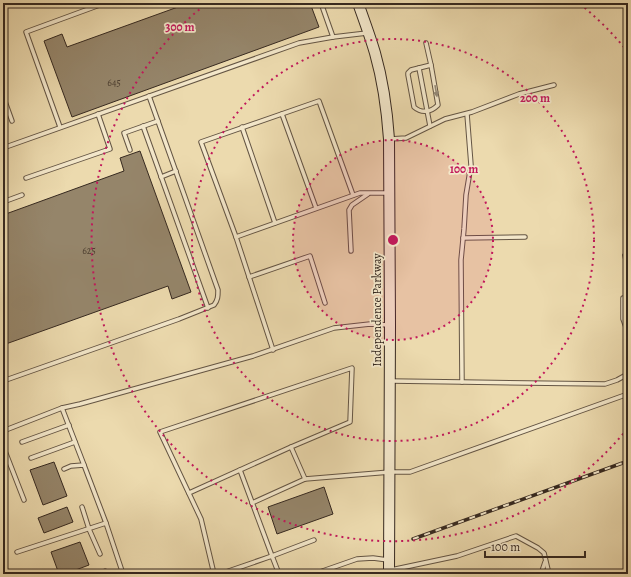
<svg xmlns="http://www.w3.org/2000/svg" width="631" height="577" font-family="Alegreya,serif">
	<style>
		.building { fill: #95856a; stroke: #362920 }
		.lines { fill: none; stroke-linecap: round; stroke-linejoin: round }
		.service-casing { stroke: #645544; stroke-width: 5.5 }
		.secondary-casing { stroke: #362920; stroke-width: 12 }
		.service { stroke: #f3e7ca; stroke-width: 3.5 }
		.secondary { stroke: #f3e7ca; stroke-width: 10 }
		.rail-casing { stroke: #362920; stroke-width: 3.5 }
		.rail { stroke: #f3e7ca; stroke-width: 2; stroke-dasharray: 6; stroke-linecap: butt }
		.oneway { fill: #948875 }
		.ring { fill: none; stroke: #c2185b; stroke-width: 2; stroke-dasharray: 2 4 }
		.labels { text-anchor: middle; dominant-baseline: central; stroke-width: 3.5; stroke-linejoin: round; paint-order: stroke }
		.number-label { font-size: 10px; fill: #4e4032 }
		.street-label { font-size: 12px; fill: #362920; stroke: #f3e7ca }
		.centre { fill: #c2185b; stroke: #f3e7ca; stroke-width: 2 }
		.ring-label { font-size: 12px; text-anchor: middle; font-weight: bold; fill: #c2185b; stroke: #f3e7ca; stroke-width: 3.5; stroke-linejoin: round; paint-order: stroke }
	</style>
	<rect width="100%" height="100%" fill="#ecdaae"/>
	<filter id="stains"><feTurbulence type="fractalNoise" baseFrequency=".005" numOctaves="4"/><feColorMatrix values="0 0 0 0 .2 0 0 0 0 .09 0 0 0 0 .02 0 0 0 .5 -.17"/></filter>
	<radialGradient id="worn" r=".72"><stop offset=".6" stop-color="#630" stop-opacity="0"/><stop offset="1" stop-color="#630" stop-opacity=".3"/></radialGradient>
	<g class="building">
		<polygon points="189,3 310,3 319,27 72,117 44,41 62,34 67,47"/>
		<polygon points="140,151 191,292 172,299 168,286 3,345 3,215 124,171 120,158"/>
		<polygon points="54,462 67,496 43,505 30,470"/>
		<polygon points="324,487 333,514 277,534 268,507"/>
		<polygon points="67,507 73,522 44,533 38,518"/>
		<polygon points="80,542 89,565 65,574 59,574 51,552"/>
	</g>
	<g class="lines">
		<g class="service-casing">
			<g id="service">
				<polyline points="321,3 333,37"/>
				<polyline points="426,43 431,65 419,68 430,126"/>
				<path d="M419,68L411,70L408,73V75L414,107C422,114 431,112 438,105L431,65"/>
				<polyline points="3,96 12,121"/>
				<polyline points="282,114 316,208"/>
				<polyline points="143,126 208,308"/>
				<polyline points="60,127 26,32 105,3"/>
				<polyline points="242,127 275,223"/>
				<polyline points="390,139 406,138 445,119 472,112 519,94 554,85"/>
				<polyline points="3,148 299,43 333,37 367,33"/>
				<polyline points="130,150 124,133 158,121"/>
				<polyline points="161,177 176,171"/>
				<polyline points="26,178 110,149 98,114"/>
				<polyline points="3,202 22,195"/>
				<polyline points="236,237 360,193 388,193"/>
				<polyline points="463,238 525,237"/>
				<polyline points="351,251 349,210 352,205 368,194"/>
				<polyline points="249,277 310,256 325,303"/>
				<polyline points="273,350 236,237 201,142 319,101 353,195"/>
				<path d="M3,381L179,319L214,305C218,300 218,296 218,290L149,96"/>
				<polyline points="391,381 462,382 461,260 464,229 466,195 471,165 467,114"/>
				<polyline points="462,382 605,384 617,380 626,375 627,330 623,319 623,298"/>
				<polyline points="62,408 84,465"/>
				<polyline points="3,431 62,408 80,404 253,356 334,328 370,324 389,325"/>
				<polyline points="22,442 69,425"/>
				<polyline points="3,446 24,500"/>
				<polyline points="31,458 75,442"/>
				<polyline points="64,469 71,466 84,465 106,523"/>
				<polyline points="240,470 272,556 314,540"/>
				<polyline points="189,493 291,447"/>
				<polyline points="252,503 305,479"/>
				<polyline points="82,507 89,529 100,554"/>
				<polyline points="17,552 106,523 123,574"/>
				<polyline points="391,570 457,556 516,536 538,548 544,553 549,574"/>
				<polyline points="105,571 106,574"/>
				<polyline points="214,574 201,519 160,432 352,368 350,422 291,447 305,479 390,472 410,472 628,394"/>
				<polyline points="220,574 272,556 279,574"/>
				<polyline points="314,574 357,559 373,558 388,560"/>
				<polyline points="541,574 545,562"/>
			</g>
		</g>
		<g class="secondary-casing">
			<path id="secondary" d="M358,3C364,20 370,36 375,53C383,81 387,110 389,139L390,325L389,574"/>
		</g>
		<use href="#service" class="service"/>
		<use href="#secondary" class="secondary"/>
		<g class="rail-casing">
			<g id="rail">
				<polyline points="3,11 6,19"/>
				<polyline points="628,169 628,211"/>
				<polyline points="624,255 628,278"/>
				<polyline points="413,539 628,461"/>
			</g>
		</g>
		<use href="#rail" class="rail"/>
	</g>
	<defs><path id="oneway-solid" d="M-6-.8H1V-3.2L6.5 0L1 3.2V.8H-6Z"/></defs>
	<use class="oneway" href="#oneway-solid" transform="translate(436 91) rotate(80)"/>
	<circle cx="393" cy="240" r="100" fill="#c2185b" fill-opacity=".12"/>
	<g class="ring">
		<circle cx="393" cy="240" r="100"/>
		<circle cx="393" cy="240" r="201"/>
		<path d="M627 429A301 301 0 1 1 206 4M580 4A301 301 0 0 1 627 51"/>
	</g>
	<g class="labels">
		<g class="number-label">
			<text x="114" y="82">645</text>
			<text x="89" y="250">625</text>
		</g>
		<g class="street-label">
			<text transform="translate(377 310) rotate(-90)">Independence Parkway</text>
		</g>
	</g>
	<circle cx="393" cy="240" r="6" class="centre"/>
	<g class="ring-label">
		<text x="180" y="31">300 m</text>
		<text x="535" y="102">200 m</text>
		<text x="464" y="173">100 m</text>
	</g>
	<rect width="631" height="577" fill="none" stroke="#ecdaae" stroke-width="16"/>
	<rect x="4" y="4" width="623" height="569" fill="none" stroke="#362920" stroke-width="2"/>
	<rect x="8" y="8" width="615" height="561" fill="none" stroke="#362920"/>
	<path d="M485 551v6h100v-6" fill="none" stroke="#362920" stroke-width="2"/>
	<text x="491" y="551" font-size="12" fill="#362920" stroke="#f3e7ca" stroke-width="3" paint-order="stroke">100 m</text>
	<rect width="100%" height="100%" filter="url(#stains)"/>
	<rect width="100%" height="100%" fill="url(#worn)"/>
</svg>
